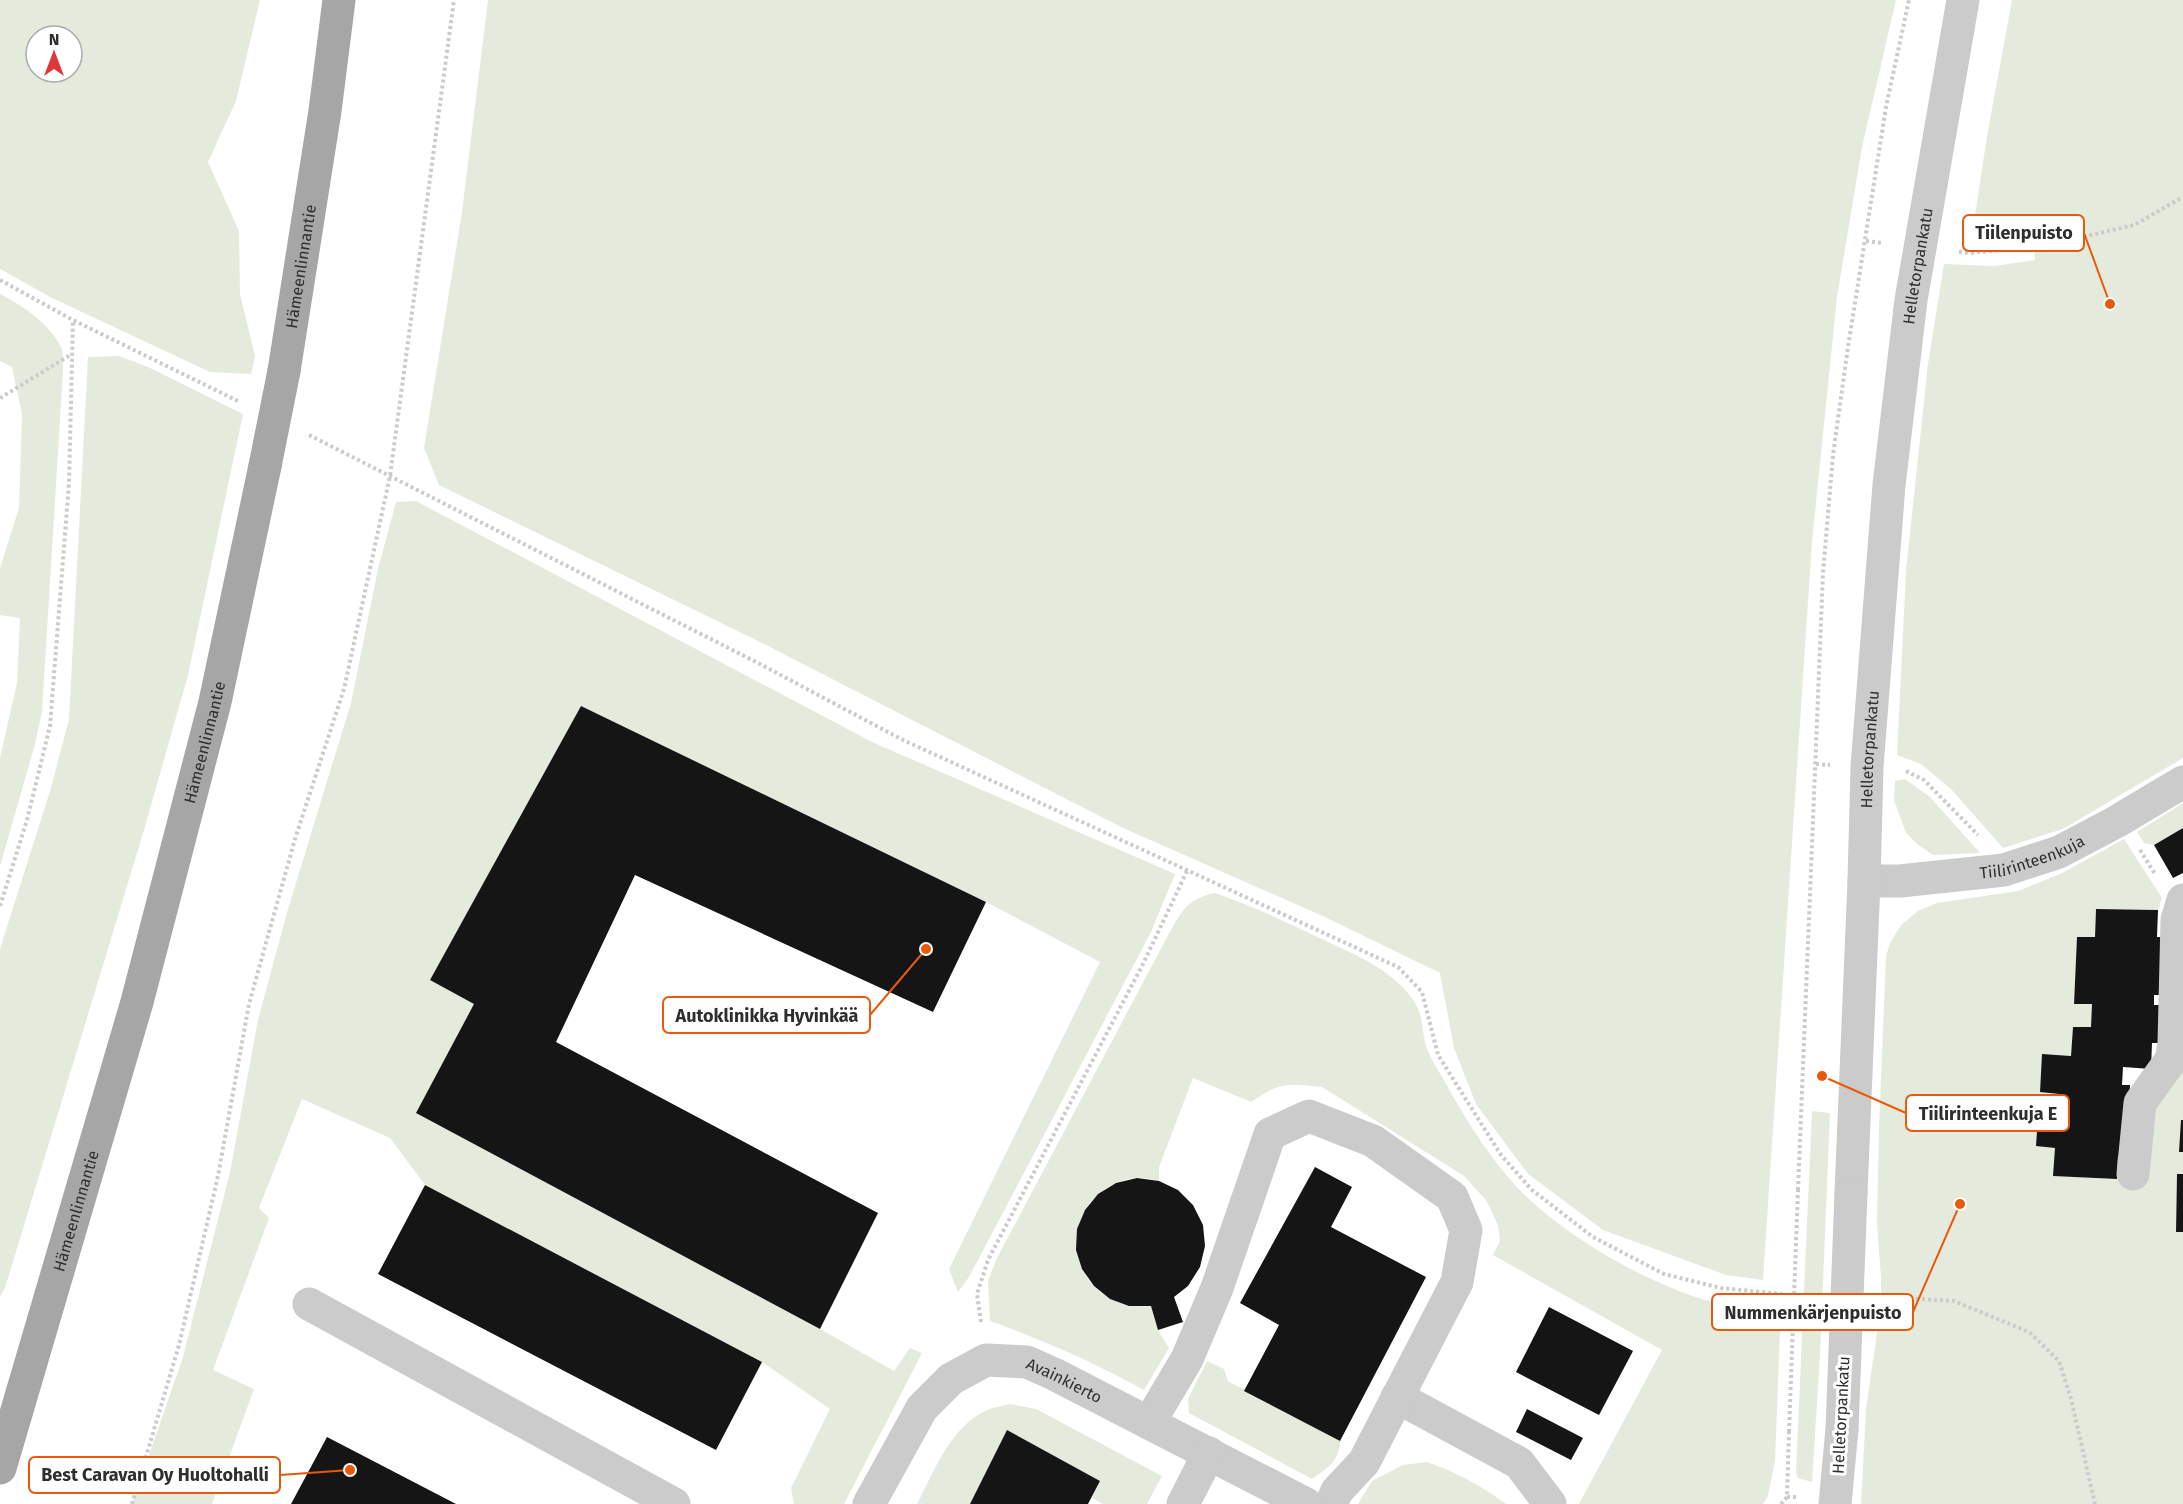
<svg xmlns="http://www.w3.org/2000/svg" width="2183" height="1504" font-family="'Fira Sans',sans-serif">
	<style>
		.green { fill: #e4ebdd; fill-rule: evenodd }
		.building { fill: #151515 }
		.lines { fill: none; stroke-linecap: round; stroke-linejoin: round }
		.path { stroke: #cbcbcb; stroke-width: 4; stroke-dasharray: 3 3; stroke-linecap: butt }
		.minor { stroke: #cbcbcb; stroke-width: 33 }
		.major { stroke: #a6a6a6; stroke-width: 33 }
		.path-bridge { stroke: #cbcbcb; stroke-width: 4; stroke-dasharray: 3 3; stroke-linecap: butt }
		.minor-bridge { stroke: #cbcbcb; stroke-width: 33 }
		.major-bridge { stroke: #a6a6a6; stroke-width: 33 }
		.labels { text-anchor: middle; dominant-baseline: central; stroke-width: 6; stroke-linejoin: round; paint-order: stroke }
		.street-label { font-size: 16px; fill: #2e2e2e; stroke: #fff }
		.leader { fill: none; stroke: #e8590c; stroke-width: 2 }
		.callout-dot { fill: #e8590c; stroke: #fff; stroke-width: 2 }
		.callout { fill: #fff; stroke: #e8590c; stroke-width: 2 }
		.callout-label { font-size: 18px; text-anchor: middle; font-weight: bold; fill: #2e2e2e }
	</style>
	<rect width="100%" height="100%" fill="#fff"/>
	<g class="green">
		<path d="M0,0H260L236,101L208,162L239,231L240,294L255,356L251,374L210,372L52,298L0,269ZM36,36H72V72H36Z"/>
		<polygon points="488,0 1896,0 1862,147 1837,297 1812,542 1763,1280 1726,1275 1603,1230 1528,1174 1476,1104 1454,1048 1440,973 1327,918 1121,827 758,641 439,485 424,448 462,212"/>
		<polygon points="2012,0 2183,0 2183,758 2063,829 2003,848 1951,789 1921,764 1897,755 1906,571 1928,364 1944,264 1994,266 2035,260 2034,235 1972,236 1987,136"/>
		<path d="M0,294C22,305 50,324 61,347C64,353 63,364 63,371L42,712L34,748L0,866V758L17,683L20,618L0,615V568L19,508L22,414L12,367L0,361Z"/>
		<polygon points="119,356 148,367 243,414 188,675 144,830 5,1288 0,1297 0,949 51,788 69,719 88,357"/>
		<polygon points="416,501 872,742 1175,874 1151,932 969,1277 958,1292 949,1269 1100,962 986,902 581,706 430,980 474,1004 416,1113 820,1329 894,1371 910,1348 922,1353 844,1504 794,1504 791,1488 830,1409 762,1362 425,1185 390,1138 302,1099 259,1208 269,1218 213,1370 254,1389 212,1504 132,1504 183,1357 230,1172 258,1020 288,909 351,703 378,569 396,502"/>
		<polygon points="1905,779 1930,797 1980,853 1933,855 1917,844 1906,833 1899,814 1894,800 1895,781"/>
		<polygon points="2183,803 2183,828 2154,845 2144,843 2137,832"/>
		<polygon points="2124,839 2162,898 2158,910 2096,909 2095,937 2077,937 2074,1003 2092,1004 2091,1027 2073,1027 2071,1056 2042,1054 2040,1092 2059,1094 2057,1118 2036,1146 2055,1148 2054,1176 2117,1179 2143,1176 2150,1117 2183,1056 2183,1117 2179,1152 2183,1152 2183,1174 2177,1174 2176,1231 2183,1232 2183,1504 1861,1504 1866,1409 1881,1306 1881,1277 1877,1223 1879,1127 1886,956 1890,943 1901,925 1918,911 1937,903 2018,891 2060,874"/>
		<path d="M1215,893C1250,905 1282,920 1315,936C1347,951 1384,965 1407,992C1424,1012 1420,1020 1425,1042C1428,1055 1438,1070 1445,1082C1463,1115 1484,1149 1508,1177C1557,1236 1677,1304 1754,1310C1763,1310 1773,1306 1781,1304L1775,1461L1768,1496L1763,1504H1579L1662,1350L1493,1255L1500,1241L1498,1225L1486,1200L1464,1176L1322,1087C1289,1083 1279,1082 1251,1102L1193,1078L1159,1167V1181C1151,1180 1143,1177 1136,1178C1062,1186 1056,1289 1128,1305C1135,1307 1143,1306 1151,1306L1158,1330L1169,1348L1144,1390C1096,1363 1043,1340 990,1321L988,1281L997,1258L1165,941C1180,915 1184,899 1215,893Z"/>
		<polygon points="1812,1111 1830,1113 1820,1355 1812,1482 1798,1478 1796,1472"/>
		<path d="M1207,1361L1224,1369L1228,1381L1340,1441C1339,1461 1328,1468 1312,1479L1189,1413L1188,1399Z"/>
		<path d="M1010,1404L1036,1409L1162,1476L1147,1504H1103L1092,1498L1100,1481L1007,1430L970,1504H917C935,1470 950,1427 987,1410C994,1407 1003,1406 1010,1404Z"/>
		<path d="M1427,1462C1456,1472 1482,1486 1506,1504H1358L1372,1481L1403,1465Z"/>
	</g>
	<g class="building">
		<polygon points="581,706 986,902 933,1012 635,875 556,1042 878,1213 820,1329 416,1113 474,1004 430,980"/>
		<polygon points="2183,828 2183,873 2173,878 2154,845"/>
		<polygon points="2096,909 2158,910 2157,937 2164,937 2162,995 2154,995 2154,1005 2162,1005 2162,1043 2152,1043 2151,1069 2123,1067 2122,1085 2130,1085 2127,1156 2118,1156 2117,1179 2053,1176 2055,1148 2036,1146 2038,1117 2057,1118 2059,1094 2040,1092 2042,1054 2071,1056 2073,1027 2091,1027 2092,1004 2074,1004 2077,937 2095,937"/>
		<polygon points="2181,1120 2183,1120 2183,1152 2179,1152"/>
		<polygon points="1315,1167 1352,1187 1331,1227 1426,1277 1340,1441 1244,1391 1279,1325 1240,1303"/>
		<polygon points="2177,1174 2183,1174 2183,1232 2176,1232"/>
		<polygon points="1137,1178 1159,1181 1178,1190 1193,1205 1203,1225 1205,1246 1200,1267 1188,1286 1174,1297 1183,1322 1158,1330 1151,1306 1129,1306 1110,1299 1094,1286 1082,1269 1076,1250 1077,1229 1085,1210 1098,1194 1116,1183"/>
		<polygon points="425,1185 762,1362 716,1450 378,1274"/>
		<polygon points="1549,1307 1633,1351 1599,1415 1516,1372"/>
		<polygon points="1527,1409 1583,1438 1571,1460 1516,1432"/>
		<polygon points="1007,1430 1100,1481 1088,1504 970,1504"/>
		<polygon points="327,1437 456,1504 291,1504"/>
	</g>
	<g class="lines">
		<g class="path">
			<polyline points="1866,241 1883,243"/>
			<polyline points="1959,252 1970,253 2049,245 2134,225 2183,197"/>
			<polyline points="0,280 73,320 240,402"/>
			<polyline points="0,398 72,354"/>
			<polyline points="309,435 760,664 901,739 1398,967 1422,992 1438,1055 1501,1155 1532,1190 1593,1237 1664,1274 1721,1288 1782,1294"/>
			<polyline points="1816,764 1830,765"/>
			<polyline points="1906,771 1924,780 1978,835"/>
			<polyline points="2140,850 2155,874"/>
			<polyline points="0,906 27,820 50,726 69,483 73,320"/>
			<polyline points="1798,1190 1823,573 1833,455 1848,347 1886,107 1909,0"/>
			<polyline points="1886,1297 1954,1301 2029,1332 2059,1361 2071,1399 2095,1504"/>
			<polyline points="981,1322 977,1294 988,1260 1142,966 1188,869"/>
			<polyline points="1787,1497 1798,1497"/>
			<polyline points="132,1504 179,1345 218,1176 249,1004 295,839 344,689 390,476 454,0"/>
			<polyline points="1781,1504 1787,1497 1789,1432"/>
		</g>
		<g class="minor">
			<path id="s1" d="M1864,881H1900L2004,870L2059,852L2116,822L2183,782"/>
			<polyline points="2133,1174 2140,1103 2171,1060 2174,1043 2177,920 2183,900"/>
			<path id="s2" d="M1851,1193L1864,881L1867,767L1889,485L1911,300L1963,0"/>
			<polyline points="309,1304 674,1504"/>
			<polyline points="1397,1397 1519,1463 1550,1504"/>
			<polyline points="1149,1423 1187,1359 1217,1288 1270,1134 1309,1116 1373,1141 1452,1197 1466,1230 1457,1282 1364,1462 1337,1491 1331,1504"/>
			<path id="s3" d="M869,1504L922,1408L951,1379L986,1360L1027,1362L1054,1374L1306,1504"/>
			<polyline points="1183,1504 1209,1453"/>
			<polyline points="1835,1504 1842,1429"/>
		</g>
		<g class="major">
			<path id="s4" d="M284,371L325,111L339,0"/>
			<path id="s5" d="M0,1468L137,1002L215,702L265,466"/>
		</g>
		<polyline class="path-bridge" points="1789,1432 1798,1190"/>
		<polyline class="minor-bridge" points="1842,1429 1851,1193"/>
		<polyline class="major-bridge" points="265,466 284,371"/>
	</g>
	<g class="labels">
		<g class="street-label">
			<text stroke="none"><textPath href="#s4" startOffset="106">Hämeenlinnantie</textPath></text>
			<text stroke="none"><textPath href="#s2" startOffset="930">Helletorpankatu</textPath></text>
			<text stroke="none"><textPath href="#s5" startOffset="754">Hämeenlinnantie</textPath></text>
			<text stroke="none"><textPath href="#s2" startOffset="444">Helletorpankatu</textPath></text>
			<text stroke="none"><textPath href="#s1" startOffset="171">Tiilirinteenkuja</textPath></text>
			<text stroke="none"><textPath href="#s5" startOffset="268">Hämeenlinnantie</textPath></text>
			<text stroke="none"><textPath href="#s3" startOffset="273">Avainkierto</textPath></text>
			<text transform="translate(1841 1415) rotate(-87)">Helletorpankatu</text>
		</g>
	</g>
	<path class="leader" d="M2110 304L2084 233M926 949L870 1015M1822 1076L1906 1113M1960 1204L1913 1312M350 1470L280 1475"/>
	<g class="callout-dot">
		<circle cx="2110" cy="304" r="6"/>
		<circle cx="926" cy="949" r="6"/>
		<circle cx="1822" cy="1076" r="6"/>
		<circle cx="1960" cy="1204" r="6"/>
		<circle cx="350" cy="1470" r="6"/>
	</g>
	<g class="callout">
		<rect x="1963" y="215" width="121" height="36" rx="6"/>
		<rect x="663" y="997" width="207" height="36" rx="6"/>
		<rect x="1906" y="1095" width="163" height="36" rx="6"/>
		<rect x="1712" y="1294" width="201" height="36" rx="6"/>
		<rect x="29" y="1457" width="251" height="36" rx="6"/>
	</g>
	<g class="callout-label">
		<text x="2024" y="239">Tiilenpuisto</text>
		<text x="767" y="1022">Autoklinikka Hyvinkää</text>
		<text x="1988" y="1120">Tiilirinteenkuja E</text>
		<text x="1813" y="1319">Nummenkärjenpuisto</text>
		<text x="155" y="1481">Best Caravan Oy Huoltohalli</text>
	</g>
	<g transform="translate(54 54)"><circle r="28" fill="#ffffff" stroke="#ababab" stroke-width="1.5"/>
	<path d="M0-4.5L10 22L0 15L-10 22Z" fill="#e03638"/>
	<text y="-9" font-size="16" font-weight="bold" text-anchor="middle" fill="#2e2e2e">N</text>
	</g>
</svg>
